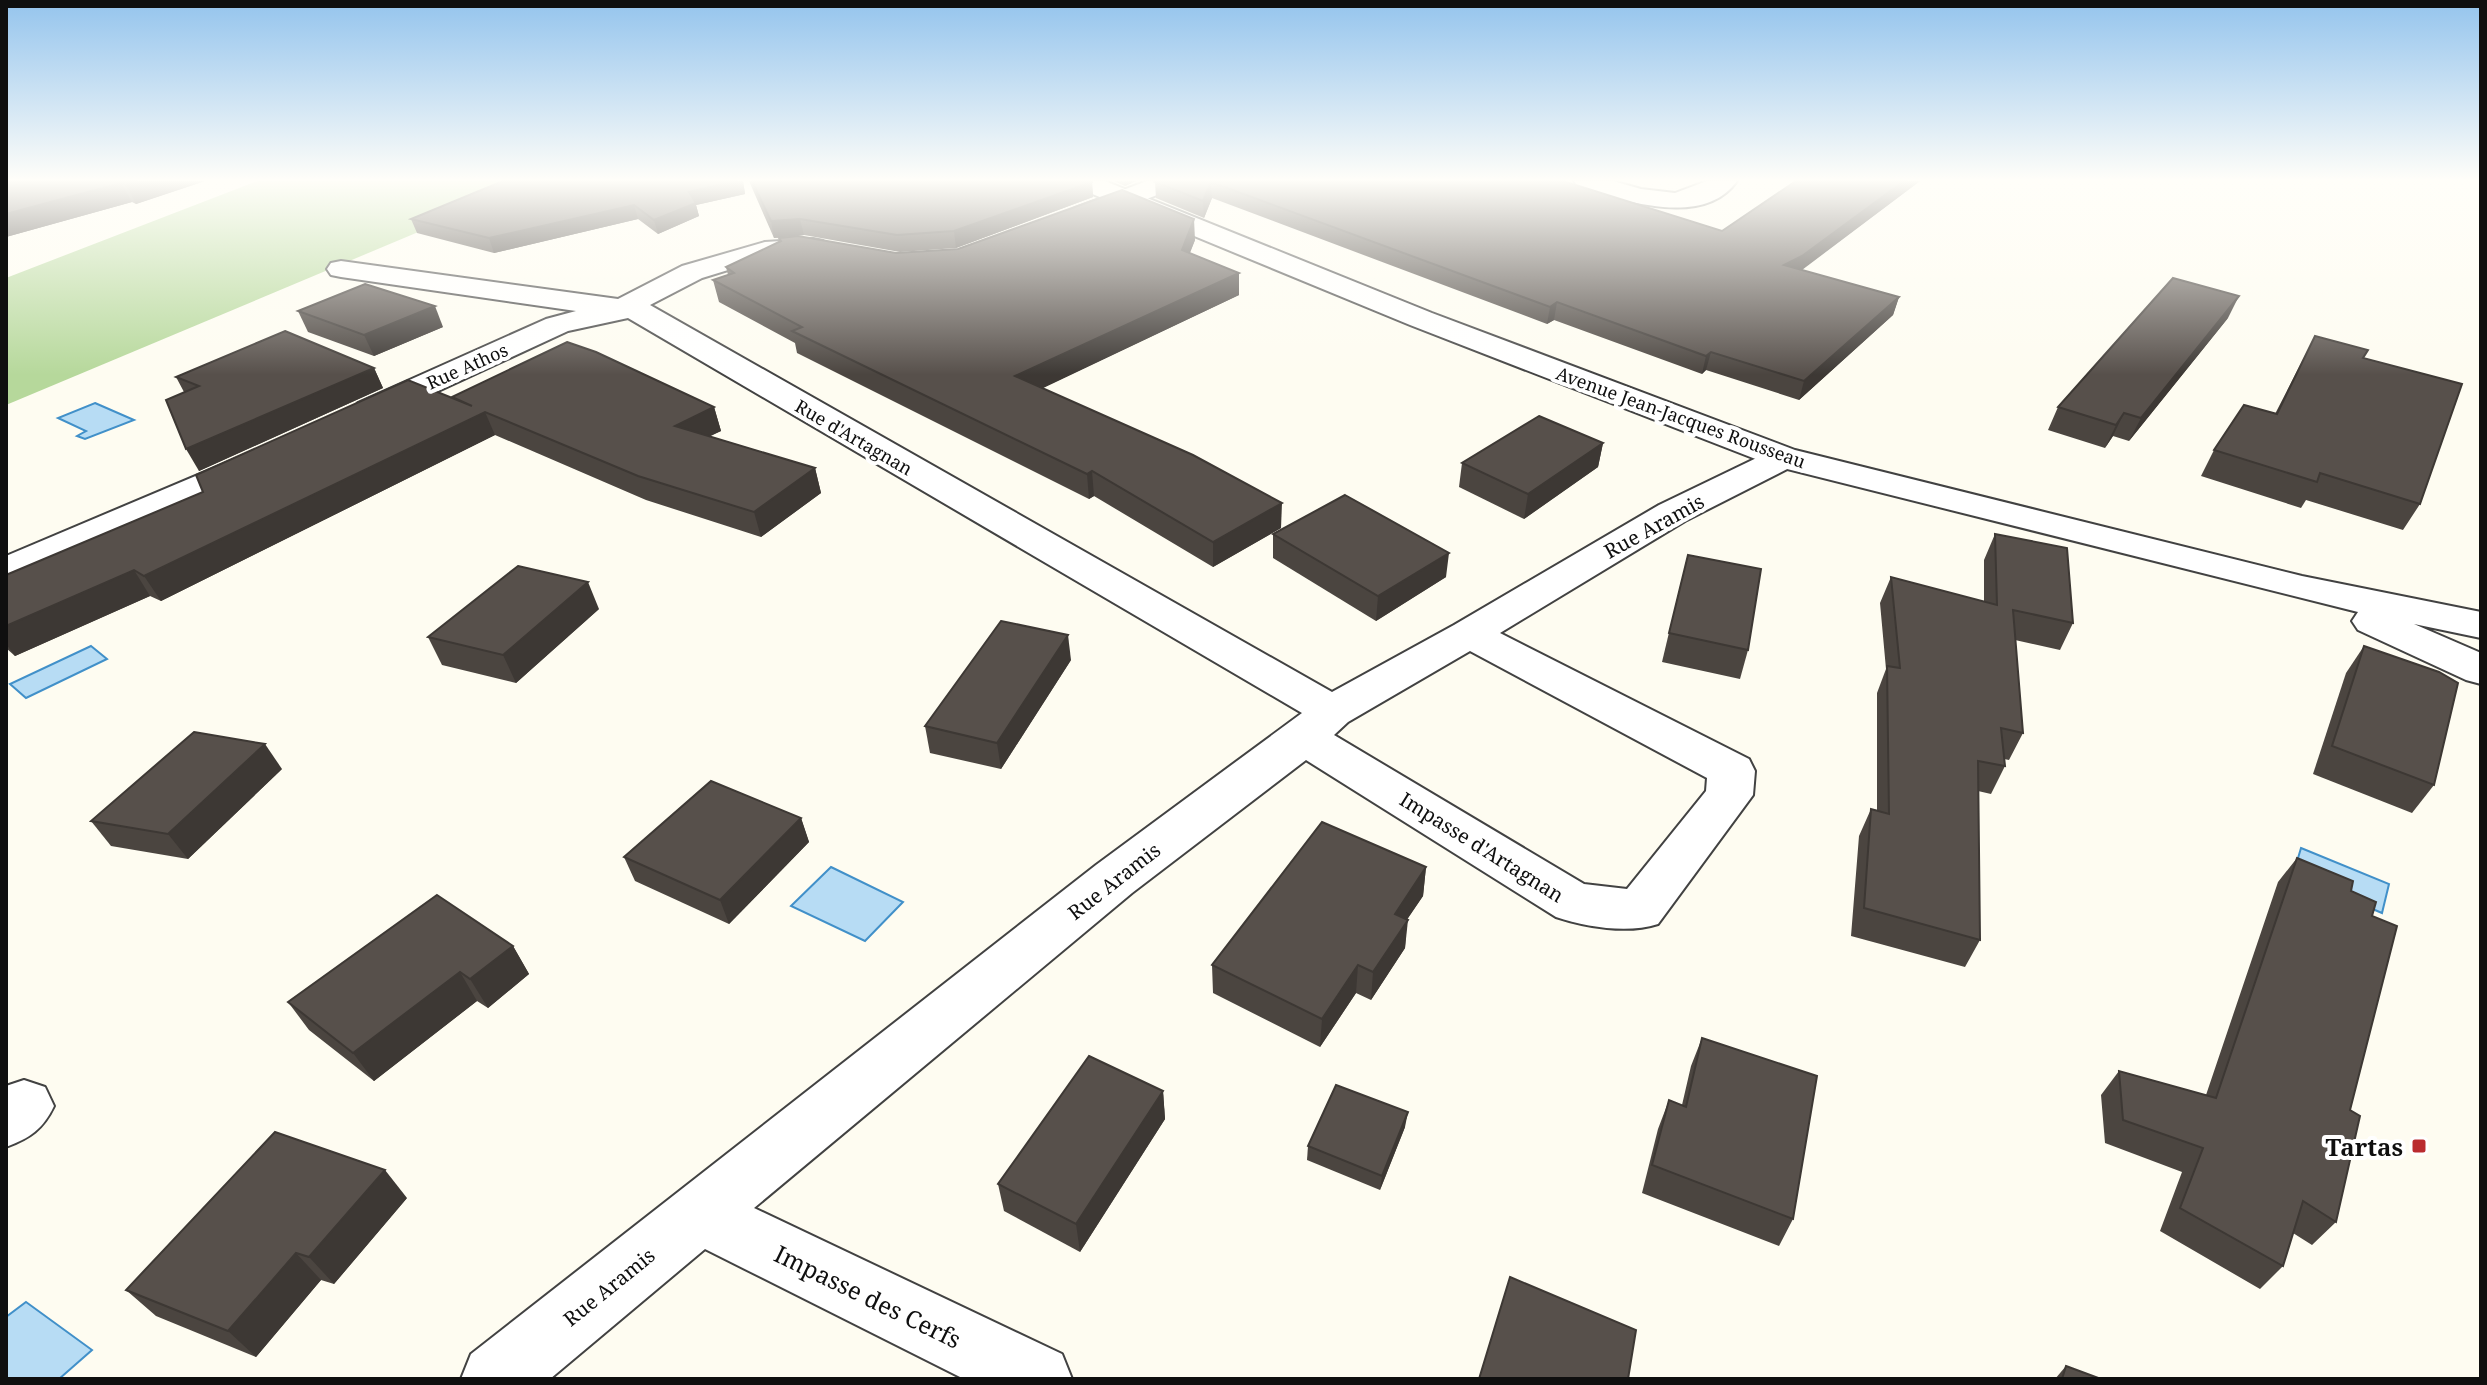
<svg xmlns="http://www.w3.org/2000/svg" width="2487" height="1385" font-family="'Noto Serif',serif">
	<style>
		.forest { fill: #b6d89b }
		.water { fill: #b7dcf4; stroke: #4190c9; stroke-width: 2 }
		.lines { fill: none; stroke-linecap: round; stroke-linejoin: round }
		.minor-casing { stroke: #424242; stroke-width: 4 }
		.tertiary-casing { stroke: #424242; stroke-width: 4 }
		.minor { fill: #fff; fill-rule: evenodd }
		.tertiary { fill: #fff; fill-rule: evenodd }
		.wall { fill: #4b4540 }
		.shaded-wall { fill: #3d3834 }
		.building { fill: #57504b; stroke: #3d3834; stroke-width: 2 }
		.poi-dot { fill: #ba2b2f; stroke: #fff; stroke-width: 3 }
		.labels { text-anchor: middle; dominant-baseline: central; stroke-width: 8; stroke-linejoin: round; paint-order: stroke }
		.far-street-label { font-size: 18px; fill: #0f0f0f; stroke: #fff }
		.street-label { font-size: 20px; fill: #0f0f0f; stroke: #fff }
		.near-poi-label { font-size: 24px; font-weight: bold; fill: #0f0f0f; stroke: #fff; text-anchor: end }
		.near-street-label { font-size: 24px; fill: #0f0f0f; stroke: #fff }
	</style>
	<rect width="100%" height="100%" fill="#fefcf1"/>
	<polygon class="forest" points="257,181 540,181 6,405 6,278"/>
	<g class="water">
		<polygon points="95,403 134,420 85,439 77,436 86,431 58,418"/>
		<polygon points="91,646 107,659 26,698 10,684"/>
		<polygon points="2301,848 2389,884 2382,913 2293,875"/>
		<polygon points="831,867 903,902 865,941 791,906"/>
		<polygon points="26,1302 92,1350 59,1379 6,1379 6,1317"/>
	</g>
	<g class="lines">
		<g class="minor-casing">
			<g id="minor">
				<polygon points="1147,181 1183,181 1180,186 1093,220 1075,220 1071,214 1075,208"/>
				<path d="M1574,181H1613L1641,189L1675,193L1707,181H1737C1703,229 1621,200 1577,186Z"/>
				<path d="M813,239L823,241L827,247L823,253L767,258L702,278L650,305L1332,692L1454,625L1659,505L1771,451L1783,447L1795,451L1801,458L1795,465L1685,521L1500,633L1749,759L1755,771L1753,795L1658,924C1627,934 1587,927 1556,917L1306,760L1132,893L754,1208L1062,1354L1072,1379H964L705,1249L550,1379H461L471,1354L1096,865L1302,713L628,318L568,331L382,417L370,420L358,417L353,410L358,403L546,319L576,311L341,277L331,275L327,269L331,263L341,261L618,299L682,266L765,242ZM1470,651L1707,778L1706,791L1627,889L1584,884L1334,735L1348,722Z"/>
				<polygon points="257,450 270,453 275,461 270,469 6,582 6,556"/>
				<path d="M24,1080L45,1087L54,1106C43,1129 30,1138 6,1147V1086Z"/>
			</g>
		</g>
		<g class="tertiary-casing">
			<polygon id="tertiary" points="1070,181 1105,181 1432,313 1795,450 2302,576 2481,612 2481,638 2414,624 2481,653 2481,684 2466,680 2358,630 2352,621 2358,612 1771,465 1410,325 1073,186"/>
		</g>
		<use href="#minor" class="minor"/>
		<use href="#tertiary" class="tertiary"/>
	</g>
	<g class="wall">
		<polygon points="6,181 205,181 136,204 132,202 6,237"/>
		<polygon points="503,181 743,181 745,194 696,205 699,216 658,234 638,219 494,253 417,233 411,219"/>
		<polygon points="749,181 1092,182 1093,197 956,248 900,252 804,235 774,238"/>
		<polygon points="1114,181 1136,181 1125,186"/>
		<polygon points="1563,181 1722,231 1796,181 1920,181 1801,270 1899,297 1893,315 1799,400 1706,370 1702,374 1554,320 1547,324 1212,198 1204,218 1156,198 1155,182"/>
		<polygon points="1195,240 1190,253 1239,273 1239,295 1042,388 1281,528 1213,567 1094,496 1089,499 797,353 795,343 719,302 713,280 728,275 726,267 896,253"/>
		<polygon points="298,311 443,327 374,356 308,332"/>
		<polygon points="2228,318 2129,441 2113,436 2105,448 2048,430 2058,407"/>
		<polygon points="2315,336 2363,358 2420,504 2403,530 2306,500 2301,508 2201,476 2214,450 2275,414"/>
		<polygon points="374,368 383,388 199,471 184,392 176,377"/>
		<polygon points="452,398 714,407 721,431 709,436 815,468 821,493 761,537 646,500 495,435 161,601 150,596 15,656 6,648 6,575"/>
		<polygon points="1603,443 1598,467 1524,519 1459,487 1462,463"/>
		<polygon points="1273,534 1446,577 1376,621 1273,558"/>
		<polygon points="1995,534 2073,623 2060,650 2015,640 2023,733 2009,760 2004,759 2005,766 1991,794 1978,791 1980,940 1965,967 1851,936 1859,836 1871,809 1877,810 1877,693 1886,669 1880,603 1891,577 1984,602 1984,560"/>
		<polygon points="1681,582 1748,650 1740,679 1662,662"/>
		<polygon points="599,609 516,683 442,665 428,637"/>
		<polygon points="2364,646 2434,785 2412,813 2313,774 2346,673"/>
		<polygon points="1071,660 1001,769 930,753 925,726"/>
		<polygon points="282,769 188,859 111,846 91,821"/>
		<polygon points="801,818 809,842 729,924 635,881 624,857"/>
		<polygon points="2297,858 2351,891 2372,916 2350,1110 2336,1222 2312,1245 2293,1233 2283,1266 2260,1289 2160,1231 2182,1172 2105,1143 2101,1095 2119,1071 2206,1095 2278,882"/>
		<polygon points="1426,867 1423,896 1407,919 1405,948 1371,1000 1356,993 1320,1047 1213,993 1212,965"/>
		<polygon points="513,946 529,974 488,1008 477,1001 374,1081 309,1030 288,1002"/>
		<polygon points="1702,1038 1793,1219 1779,1246 1642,1193 1658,1129 1669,1100 1682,1105 1691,1066"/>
		<polygon points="1163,1091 1165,1119 1080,1252 1004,1211 998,1184"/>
		<polygon points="1405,1127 1380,1190 1307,1160 1308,1146"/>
		<polygon points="407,1198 334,1284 321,1280 256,1357 156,1316 126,1290"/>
		<polygon points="2066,1366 2101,1379 2055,1379"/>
	</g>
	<g class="shaded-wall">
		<polygon points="137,181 205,181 136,204 126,185"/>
		<polygon points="736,181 743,181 745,194 696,205 699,216 658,234 654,220 689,192"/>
		<polygon points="1124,181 1136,181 1125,186"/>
		<polygon points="1904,181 1920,181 1798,273 1784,265"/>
		<polygon points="1092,182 1093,197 956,248 954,231"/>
		<polygon points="1211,182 1212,198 1204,218 1203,201"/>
		<polygon points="121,183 132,202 6,237 6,214"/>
		<polygon points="634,205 638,219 494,253 489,238"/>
		<polygon points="800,219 804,235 774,238 771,221"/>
		<polygon points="1194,219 1195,240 1182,271 1182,250"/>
		<polygon points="1239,273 1239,295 1018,400 1015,376"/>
		<polygon points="2239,296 2228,318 2129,441 2141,418"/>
		<polygon points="1899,297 1893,315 1799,400 1804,381"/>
		<polygon points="1557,302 1554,320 1547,324 1550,307"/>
		<polygon points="435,306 443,327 374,356 364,335"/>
		<polygon points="1711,352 1706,370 1702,374 1706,356"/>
		<polygon points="374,368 383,388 199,471 186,449"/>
		<polygon points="714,407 721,431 682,450 675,426"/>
		<polygon points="485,412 495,435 161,601 144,576"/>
		<polygon points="2124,413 2113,436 2105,448 2116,425"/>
		<polygon points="1603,443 1598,467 1524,519 1528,494"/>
		<polygon points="815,468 821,493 761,537 754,512"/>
		<polygon points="1092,471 1094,496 1089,499 1087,474"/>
		<polygon points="1282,503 1281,528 1213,567 1213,542"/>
		<polygon points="1449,553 1446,577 1376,621 1378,596"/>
		<polygon points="134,570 150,596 15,656 6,644 6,626"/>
		<polygon points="588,582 599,609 516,683 503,655"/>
		<polygon points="1068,635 1071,660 1001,769 997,743"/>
		<polygon points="265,744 282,769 188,859 168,834"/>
		<polygon points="801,818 809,842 729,924 720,900"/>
		<polygon points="1426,867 1423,896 1392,942 1395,914"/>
		<polygon points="1408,920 1405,948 1371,1000 1373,972"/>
		<polygon points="513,946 529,974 488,1008 470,979"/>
		<polygon points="1358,965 1356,993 1320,1047 1322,1019"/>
		<polygon points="460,972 477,1001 374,1081 353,1053"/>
		<polygon points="1163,1091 1165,1119 1080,1252 1076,1224"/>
		<polygon points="1408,1112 1405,1127 1380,1190 1382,1176"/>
		<polygon points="385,1170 407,1198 334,1284 309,1257"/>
		<polygon points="296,1253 321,1280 256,1357 228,1331"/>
	</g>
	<g class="building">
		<polygon points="6,181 137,181 126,185 121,183 6,214"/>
		<polygon points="503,181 736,181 689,192 696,203 654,220 634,205 489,238 411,219"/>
		<polygon points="752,181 1092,181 1092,182 954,231 897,235 800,219 771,221"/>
		<polygon points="1157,181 1563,181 1722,231 1796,181 1904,181 1802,256 1784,265 1899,297 1804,381 1711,352 1706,356 1557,302 1550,307 1211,182 1203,201 1155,182"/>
		<polygon points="1122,190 1194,219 1182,250 1239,273 1015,376 1193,455 1282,503 1213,542 1092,471 1087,474 792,331 802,327 713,280 734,273 726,267 781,241 779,238 798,236 896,253 958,249"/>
		<polygon points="2173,278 2239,296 2141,418 2124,413 2116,425 2058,407"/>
		<polygon points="365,284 435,306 364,335 298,311"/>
		<polygon points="285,331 374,368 186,449 166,400 199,386 176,377"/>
		<polygon points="2315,336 2368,350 2363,358 2462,384 2420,504 2320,473 2317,482 2214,450 2244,405 2277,414"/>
		<polygon points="567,342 596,352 714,407 675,426 815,468 754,512 638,476 485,412 144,576 134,570 6,626 6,575 203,492 196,475 408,380 472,406 452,397"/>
		<polygon points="1539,416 1603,443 1528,494 1462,463"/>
		<polygon points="1345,495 1449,553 1378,596 1273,534"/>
		<polygon points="1995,534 2067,548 2073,623 2013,610 2023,733 2001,728 2005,766 1978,761 1980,940 1864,908 1871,809 1889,814 1887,666 1900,668 1891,577 1997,605"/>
		<polygon points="1688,555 1761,569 1748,650 1669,633"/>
		<polygon points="518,566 588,582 503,655 428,637"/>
		<polygon points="1001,621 1068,635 997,743 925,726"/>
		<polygon points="2364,646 2439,672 2458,683 2434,785 2332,746"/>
		<polygon points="194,732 265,744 168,834 91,821"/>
		<polygon points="711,781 801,818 720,900 624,857"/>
		<polygon points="1322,822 1426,867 1395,914 1408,920 1373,972 1358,965 1322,1019 1212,965"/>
		<polygon points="2297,858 2353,881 2351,891 2376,902 2372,916 2397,926 2350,1110 2360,1116 2336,1222 2303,1201 2283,1266 2180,1208 2203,1148 2123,1120 2119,1071 2216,1098"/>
		<polygon points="437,895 513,946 470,979 460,972 353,1053 288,1002"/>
		<polygon points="1702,1038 1817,1076 1793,1219 1652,1165 1669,1100 1686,1107"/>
		<polygon points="1089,1056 1163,1091 1076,1224 998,1184"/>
		<polygon points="1336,1085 1408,1112 1382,1176 1308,1146"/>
		<polygon points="275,1132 385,1170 309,1257 296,1253 228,1331 126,1290"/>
		<polygon points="1510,1277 1636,1330 1628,1379 1479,1379"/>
		<polygon points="2066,1366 2101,1379 2062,1379"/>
	</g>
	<linearGradient id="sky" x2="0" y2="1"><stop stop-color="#94c4ed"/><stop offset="0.48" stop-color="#fffef9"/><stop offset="1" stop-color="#fffef9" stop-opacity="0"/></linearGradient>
	<rect width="2487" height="375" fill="url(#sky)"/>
	<rect class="poi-dot" x="2411" y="1138" width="16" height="16" rx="4"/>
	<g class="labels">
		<g class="far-street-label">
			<text transform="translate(467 366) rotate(-24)">Rue Athos</text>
			<text transform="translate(1681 417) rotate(20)">Avenue Jean-Jacques Rousseau</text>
			<text transform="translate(854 437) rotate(30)">Rue d'Artagnan</text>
		</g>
		<g class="street-label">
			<text transform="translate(1654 526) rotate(-29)">Rue Aramis</text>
			<text transform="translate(1482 847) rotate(32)">Impasse d'Artagnan</text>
			<text transform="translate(1114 881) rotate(-38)">Rue Aramis</text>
			<text transform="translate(609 1287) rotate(-39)">Rue Aramis</text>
		</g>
		<g class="near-poi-label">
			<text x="2403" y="1146">Tartas</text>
		</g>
		<g class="near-street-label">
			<text transform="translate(868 1296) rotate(26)">Impasse des Cerfs</text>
		</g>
	</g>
	<rect width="2487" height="1385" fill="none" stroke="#0f0f0f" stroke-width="16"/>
</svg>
